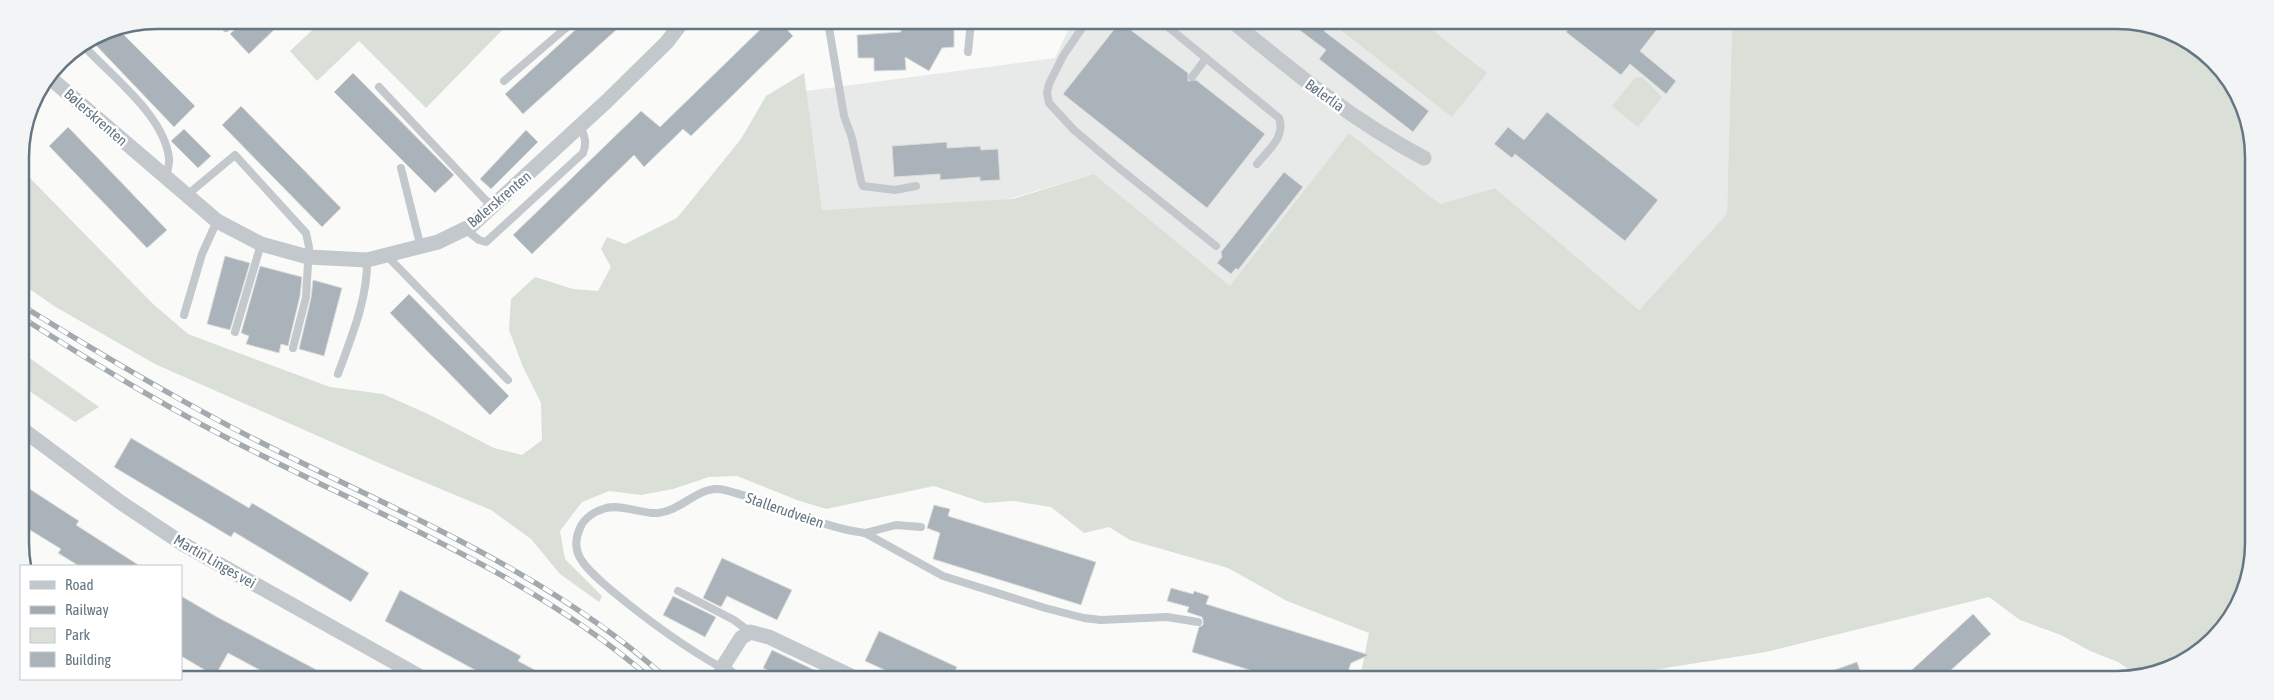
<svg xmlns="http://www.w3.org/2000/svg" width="2274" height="700" font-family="'Asap Condensed',sans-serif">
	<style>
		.built { fill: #e8e9e9 }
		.green { fill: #dadfd7 }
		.building { fill: #aab3b9; stroke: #dcdcda }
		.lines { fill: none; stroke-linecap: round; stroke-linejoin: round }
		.service { stroke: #c3c8cc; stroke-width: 8 }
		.minor { stroke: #c3c8cc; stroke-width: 15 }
		.rail-casing { stroke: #a2aab0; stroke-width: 5.5 }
		.rail { stroke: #fff; stroke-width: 4; stroke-dasharray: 11; stroke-linecap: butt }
		.labels { text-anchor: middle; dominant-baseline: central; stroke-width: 5; stroke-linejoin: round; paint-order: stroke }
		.street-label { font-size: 15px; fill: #657683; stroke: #fff }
		.rim { fill: none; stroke: #657683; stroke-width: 2.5 }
	</style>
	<rect width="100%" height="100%" fill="#fafaf8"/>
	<polygon class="built" points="1072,22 1732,24 1727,215 1639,310 1495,188 1440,204 1349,133 1230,287 1094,174 1006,200 821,210 806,91 1055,58"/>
	<g class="green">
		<polygon points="323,20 511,21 426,108 359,41 317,81 290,51"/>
		<polygon points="1347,23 1423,23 1487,73 1452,117 1341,30"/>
		<polygon points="1732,24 2152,25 2220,67 2251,131 2249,578 2231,619 2201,651 2137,675 2118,662 2090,651 2061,635 2020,620 1989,597 1766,652 1596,679 1360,678 1369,633 1287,601 1228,568 1130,540 1109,527 1084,533 1051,507 1013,501 985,503 934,486 826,509 797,500 737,476 709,477 673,489 641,495 609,491 582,502 560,531 565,559 602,596 599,602 560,574 531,539 491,510 388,467 155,364 54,306 21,283 20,174 30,178 152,303 188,334 330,387 383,394 428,414 494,448 522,455 542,440 541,403 523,367 509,330 511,299 535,277 573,289 598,291 611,267 601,249 607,237 625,244 677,218 741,139 766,96 804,73 822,210 1013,199 1094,174 1230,286 1349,133 1440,204 1495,188 1639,310 1727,214"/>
		<polygon points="1642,77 1662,97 1638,127 1612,106 1635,78"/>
		<polygon points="21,352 99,407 75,422 22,386"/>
	</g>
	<g class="building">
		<polygon points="245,20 284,20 249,54 230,34"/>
		<polygon points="585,21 626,21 523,114 505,94"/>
		<polygon points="769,21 779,21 793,36 691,136 683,129 644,167 634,155 532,254 513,235 641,111 660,127"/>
		<polygon points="901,22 954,22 954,47 942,48 929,71 905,57 906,70 874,71 874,58 858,58 857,35 901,32"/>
		<polygon points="1120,22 1188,73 1188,81 1196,80 1265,134 1207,208 1063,94"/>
		<polygon points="1290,23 1330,23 1324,31 1429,111 1413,132 1319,59 1326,50"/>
		<polygon points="1572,23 1662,23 1640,51 1676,81 1666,94 1630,64 1621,75 1566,32"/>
		<polygon points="117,28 195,106 174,127 91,40 105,30"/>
		<polygon points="353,73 454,175 435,193 334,92"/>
		<polygon points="241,106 341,208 322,227 222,125"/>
		<polygon points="1547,112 1658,200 1625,241 1515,154 1512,158 1494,144 1508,127 1524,140"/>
		<polygon points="68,127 167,230 147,248 49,146"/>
		<polygon points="184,129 211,156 198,168 171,141"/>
		<polygon points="526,130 538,142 491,189 480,179"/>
		<polygon points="947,142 947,148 980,146 981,150 998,149 1000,180 980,181 980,177 940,180 940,174 894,177 892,146"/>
		<polygon points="1284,172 1303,187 1238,270 1236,268 1231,274 1217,263 1222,257 1221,252"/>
		<polygon points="225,256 250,263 230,330 207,324"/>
		<polygon points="260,266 302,277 300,296 288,346 281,344 279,353 246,344 249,336 241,333"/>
		<polygon points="313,280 342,288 324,356 299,349 311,298"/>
		<polygon points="409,294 509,396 490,415 390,313"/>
		<polygon points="131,438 249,508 252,503 369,573 351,602 234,532 231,537 114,467"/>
		<polygon points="22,484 79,521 76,525 140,566 79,566 58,553 61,549 22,525"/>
		<polygon points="934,505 950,509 948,516 1096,562 1081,605 933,559 940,533 927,528"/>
		<polygon points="722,558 792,590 777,620 727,596 721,607 703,598"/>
		<polygon points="1171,588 1193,594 1194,591 1209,596 1206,604 1369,655 1351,663 1346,678 1275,678 1192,652 1199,627 1203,625 1203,620 1202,617 1187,612 1189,607 1167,601"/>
		<polygon points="400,590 521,656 518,661 546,676 486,676 385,621"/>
		<polygon points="181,596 217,617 328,676 271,676 228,653 215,676 181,656"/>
		<polygon points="673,596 716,617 705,637 663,615"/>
		<polygon points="1973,614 1991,634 1941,679 1902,679"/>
		<polygon points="879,631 957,667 952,677 900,677 865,661"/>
		<polygon points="772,650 829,677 782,677 763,668"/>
		<polygon points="1857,662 1863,679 1816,679 1815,677"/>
	</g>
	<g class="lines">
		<g class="service">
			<polyline points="828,22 844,116 852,138 861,181 863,186 895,190 916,186"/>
			<polyline points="1086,22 1063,56 1049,84 1047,93 1049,103 1074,130 1114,164 1216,246"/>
			<path d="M1162,22L1279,118C1286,137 1268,150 1257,164"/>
			<polyline points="226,28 234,20"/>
			<path d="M83,45C111,76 164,115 169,158C170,164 167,171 166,177"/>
			<polyline points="968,52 971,22"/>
			<polyline points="1192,77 1206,58"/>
			<polyline points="504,81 574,21"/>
			<polyline points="379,87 493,208"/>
			<polyline points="401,168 421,248"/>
			<polyline points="187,195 235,155 306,233 309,247 306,297 293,348"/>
			<path d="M465,229L479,240L486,242L583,153C587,143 585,136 580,127"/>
			<polyline points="387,256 508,380"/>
			<polyline points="184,315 202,254 217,221"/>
			<polyline points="235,332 261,244"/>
			<path d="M338,374C351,338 368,298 367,260"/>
			<polyline points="865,533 896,525 921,527"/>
			<polyline points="678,591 734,620 750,632"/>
			<path d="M722,668C682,646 646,619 611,590C601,581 589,572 582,561C575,551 575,539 580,528C584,518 595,511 606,508C623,504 641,514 658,513C680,511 696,489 717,489C726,489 737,494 746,496C786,508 824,528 865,533L943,576L1045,608L1084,618L1101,620L1167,617L1198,622"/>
		</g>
		<g class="minor">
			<path d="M1233,22C1295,73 1353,121 1424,158"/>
			<polyline points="49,77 217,221 261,244 308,257 367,260 438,242 471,226 607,101 667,42 683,21"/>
			<polyline points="22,429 120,502 183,544 419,676"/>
			<polyline points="733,677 722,668 741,638 750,632 769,637 853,677"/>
		</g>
		<g class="rail-casing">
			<g id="rail">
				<path d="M21,305C100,354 180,402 264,444C402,514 548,572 665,677"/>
				<path d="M21,317C98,366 175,413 257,453C391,520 533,577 649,677"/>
			</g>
		</g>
		<use href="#rail" class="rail"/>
	</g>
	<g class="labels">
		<g class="street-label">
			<text transform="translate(1325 95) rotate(36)">Bølerlia</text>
			<text transform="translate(96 117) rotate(41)">Bølerskrenten</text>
			<text transform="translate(499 199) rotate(-40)">Bølerskrenten</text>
			<text transform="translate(785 510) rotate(19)">Stallerudveien</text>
			<text transform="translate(215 561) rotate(30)">Martin Linges vei</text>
		</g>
	</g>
	<path d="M0 0H2274V700H0ZM157 29H2117A128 128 0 0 1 2245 157V543A128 128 0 0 1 2117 671H157A128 128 0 0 1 29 543V157A128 128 0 0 1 157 29Z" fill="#f3f4f5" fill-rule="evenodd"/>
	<path class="rim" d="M157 29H2117A128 128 0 0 1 2245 157V543A128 128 0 0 1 2117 671H157A128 128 0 0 1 29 543V157A128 128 0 0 1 157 29Z"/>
	<rect x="20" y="565" width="162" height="115" fill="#ffffff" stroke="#c1c8cd"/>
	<rect x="30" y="581" width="25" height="8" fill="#c3c8cc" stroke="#c1c8cd"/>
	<text x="65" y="590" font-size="15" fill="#657683">Road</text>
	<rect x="30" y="606" width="25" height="8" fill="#a2aab0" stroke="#c1c8cd"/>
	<text x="65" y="615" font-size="15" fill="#657683">Railway</text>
	<rect x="30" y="628" width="25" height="15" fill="#dadfd7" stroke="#c1c8cd"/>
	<text x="65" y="640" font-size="15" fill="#657683">Park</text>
	<rect x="30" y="652" width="25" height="15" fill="#aab3b9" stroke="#c1c8cd"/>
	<text x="65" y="665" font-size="15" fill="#657683">Building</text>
</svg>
